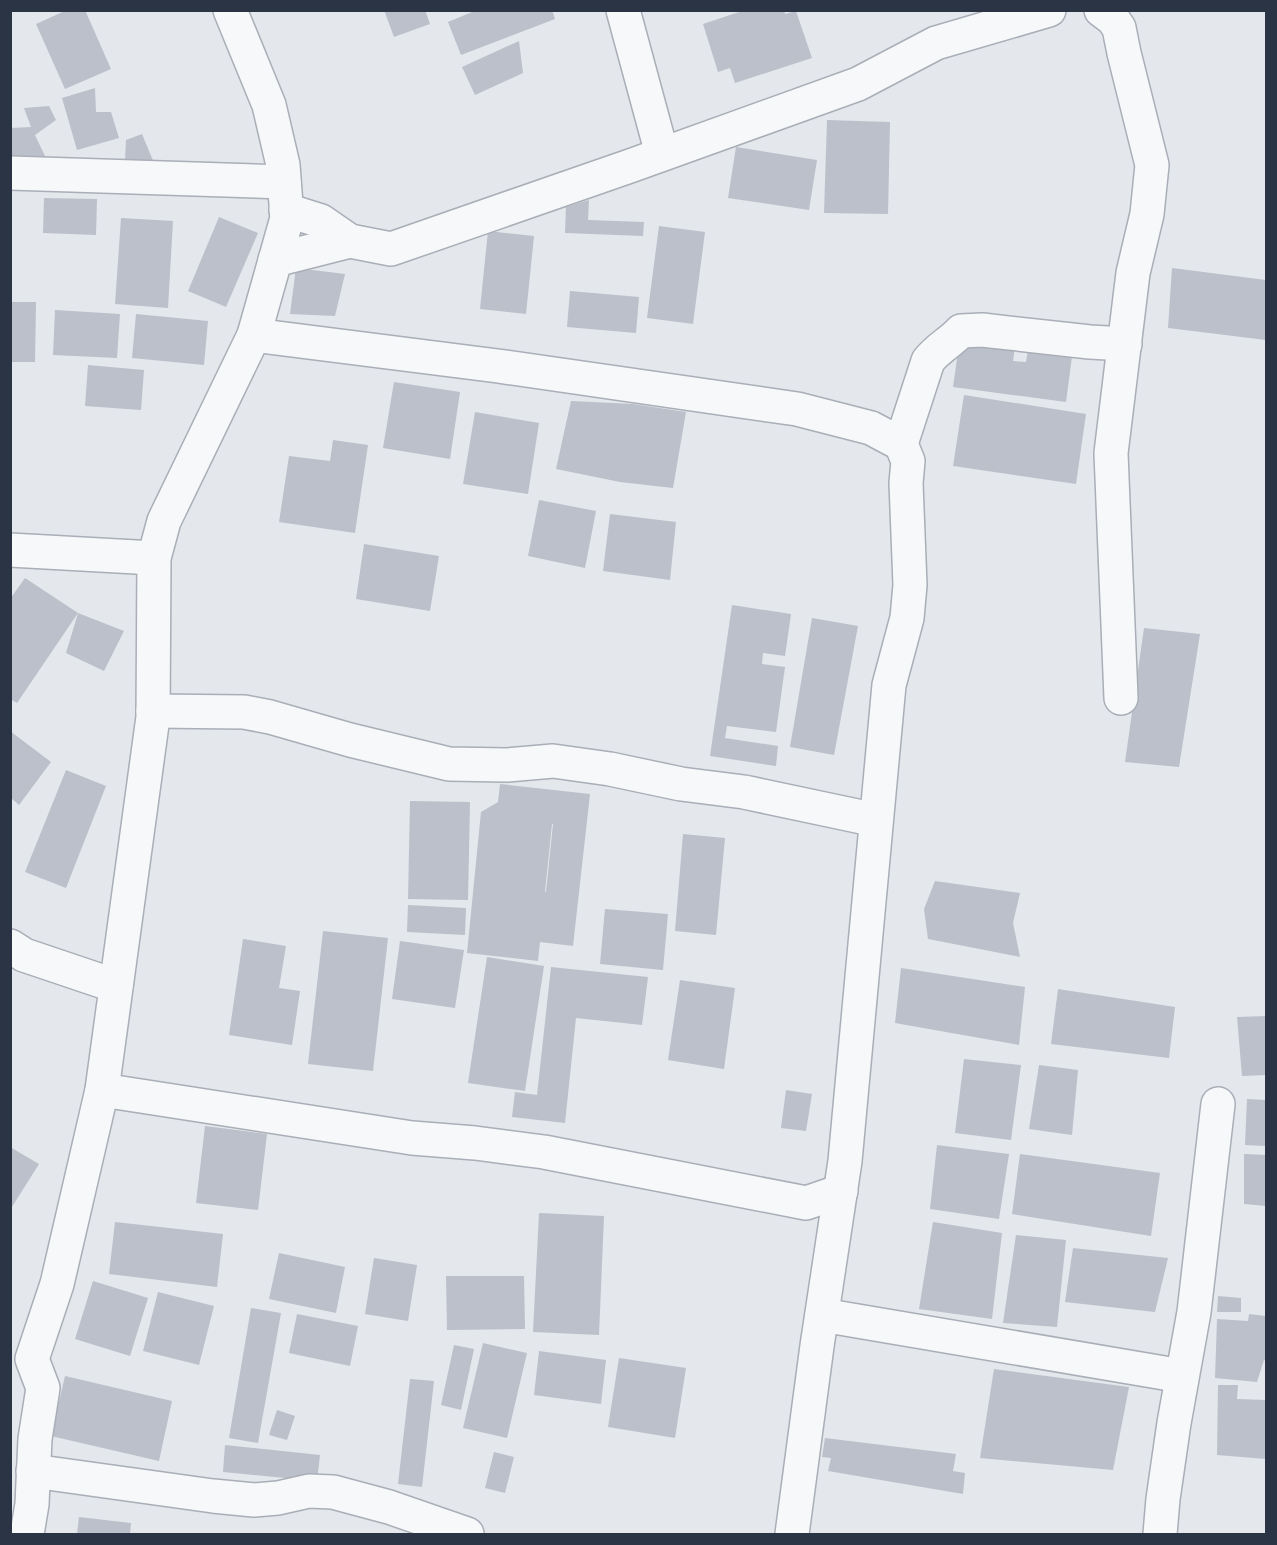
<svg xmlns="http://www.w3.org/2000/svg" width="1277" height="1545" font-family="'Alegreya Sans',sans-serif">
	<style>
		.building { fill: #bbc0ca; fill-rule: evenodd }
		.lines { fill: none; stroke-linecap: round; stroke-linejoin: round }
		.minor-casing { stroke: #a9aeb7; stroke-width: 36 }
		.minor { stroke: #f7f8fa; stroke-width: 33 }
	</style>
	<rect width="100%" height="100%" fill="#e4e7ec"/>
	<g class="building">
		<polygon points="67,10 85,10 111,69 65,89 36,24"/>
		<polygon points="384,10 425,10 430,24 394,37"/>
		<polygon points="477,10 552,10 555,19 461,55 448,22"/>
		<polygon points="745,10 784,10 785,14 796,11 812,58 735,83 730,68 718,72 703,24"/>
		<polygon points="519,41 523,73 475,95 462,67"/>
		<polygon points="95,88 96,112 111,112 119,138 77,150 62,98"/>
		<polygon points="49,106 56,120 35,135 45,156 10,157 10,128 31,127 24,108"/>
		<polygon points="827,120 890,122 888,214 824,213"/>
		<polygon points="142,134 154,163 125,161 126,140"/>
		<polygon points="736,147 817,160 809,210 728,198"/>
		<polygon points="44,198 97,199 96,235 43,233"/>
		<polygon points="589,200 588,220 644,222 643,236 565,233 566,207"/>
		<polygon points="219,217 258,233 226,307 188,291"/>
		<polygon points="121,218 173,221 168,308 115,304"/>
		<polygon points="659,226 705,232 693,324 647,318"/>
		<polygon points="488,231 534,236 526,314 480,309"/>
		<polygon points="296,268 345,274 335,316 290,314"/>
		<polygon points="1172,268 1266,280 1266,340 1168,328"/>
		<polygon points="570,291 639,297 636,333 567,327"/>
		<polygon points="10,302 36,302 35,362 10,362"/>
		<polygon points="55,310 120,314 117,358 53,355"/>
		<polygon points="136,314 208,321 204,365 132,358"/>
		<polygon points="961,331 1016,339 1013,361 1026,362 1029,343 1073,349 1066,402 953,387"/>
		<polygon points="88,365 144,370 141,410 85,406"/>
		<polygon points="394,382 460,392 450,459 383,448"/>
		<polygon points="964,395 1086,414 1076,484 953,466"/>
		<polygon points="571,401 633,404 686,412 673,488 620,482 556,469"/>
		<polygon points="475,412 539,423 528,494 463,484"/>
		<polygon points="333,440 368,445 355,533 279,522 289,456 330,461"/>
		<polygon points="539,500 596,511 585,568 528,556"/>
		<polygon points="610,514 676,522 670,580 603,571"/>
		<polygon points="364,544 439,556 430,611 356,599"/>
		<polygon points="25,578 78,613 124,631 104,671 66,653 78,613 17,703 10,699 10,599"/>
		<polygon points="732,605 791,614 785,656 763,653 762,664 785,667 776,732 727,726 725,738 778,746 776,766 710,756"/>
		<polygon points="812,618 858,626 834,755 790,747"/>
		<polygon points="1144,628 1200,634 1179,767 1125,762"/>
		<polygon points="10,731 51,762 19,805 10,797"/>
		<polygon points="66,770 106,786 66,888 25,872"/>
		<path d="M500,784L590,794L573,946L540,942L538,961L467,953L481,812L498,802ZM552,824H553L546,892H545Z"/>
		<polygon points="410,801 470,802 468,900 408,899"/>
		<polygon points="683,834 725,838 716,935 675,931"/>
		<polygon points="935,881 1020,893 1013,923 1020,957 928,939 924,909"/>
		<polygon points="408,905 466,908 465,935 407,932"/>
		<polygon points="605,909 668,914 663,970 600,964"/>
		<polygon points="323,931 388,938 373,1071 308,1064"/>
		<polygon points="243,939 286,946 279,988 300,991 292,1045 229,1035"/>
		<polygon points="400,941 464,950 455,1008 392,999"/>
		<polygon points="487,957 544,966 525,1091 468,1083"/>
		<polygon points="551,967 648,977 642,1025 576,1018 565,1123 512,1117 515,1092 537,1095"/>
		<polygon points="901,968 1025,987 1019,1045 895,1023"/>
		<polygon points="680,980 735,988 724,1069 668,1060"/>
		<polygon points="1058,989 1175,1007 1169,1058 1051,1044"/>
		<polygon points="1266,1016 1266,1075 1242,1076 1237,1017"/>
		<polygon points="964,1059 1021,1065 1011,1140 955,1133"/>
		<polygon points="1039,1065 1078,1070 1072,1135 1029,1129"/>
		<polygon points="786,1090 812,1094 806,1131 781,1128"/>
		<polygon points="1247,1099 1266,1100 1266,1146 1245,1145"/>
		<polygon points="205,1126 267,1134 258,1210 196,1203"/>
		<polygon points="937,1145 1009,1154 999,1219 930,1209"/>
		<polygon points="10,1147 39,1164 10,1210"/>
		<polygon points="1020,1154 1160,1173 1151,1236 1012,1214"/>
		<polygon points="1244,1154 1266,1155 1266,1206 1244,1204"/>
		<polygon points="539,1213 604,1216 599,1335 533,1332"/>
		<polygon points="115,1222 223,1234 217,1287 109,1274"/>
		<polygon points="933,1222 1002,1233 992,1319 919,1309"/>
		<polygon points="1016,1235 1066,1240 1057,1327 1003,1323"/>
		<polygon points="1073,1248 1168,1258 1155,1312 1065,1302"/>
		<polygon points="279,1253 345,1267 336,1313 269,1299"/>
		<polygon points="374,1258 417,1265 408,1321 365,1314"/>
		<polygon points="446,1276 524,1276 525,1329 447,1330"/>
		<polygon points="93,1281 148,1298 130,1356 75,1339"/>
		<polygon points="158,1292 214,1306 199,1365 143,1351"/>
		<polygon points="1218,1296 1241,1298 1241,1312 1217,1312"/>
		<polygon points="251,1308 281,1313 258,1443 229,1438"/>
		<polygon points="297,1314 358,1326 350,1366 289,1353"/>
		<polygon points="1249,1314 1266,1316 1266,1361 1264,1360 1257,1382 1215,1378 1217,1319 1248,1321"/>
		<polygon points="483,1343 527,1353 507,1438 463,1428"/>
		<polygon points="454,1345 474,1349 461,1410 441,1405"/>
		<polygon points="539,1351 606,1360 601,1404 534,1395"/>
		<polygon points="619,1358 686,1368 675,1438 608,1427"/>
		<polygon points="994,1369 1129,1387 1113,1470 980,1458"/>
		<polygon points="65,1376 172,1401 159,1461 51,1436"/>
		<polygon points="410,1379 434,1381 422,1487 398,1484"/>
		<polygon points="1218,1385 1238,1385 1237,1399 1266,1400 1266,1459 1217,1455"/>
		<polygon points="277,1410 295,1416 287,1440 269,1435"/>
		<polygon points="825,1438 956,1454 953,1471 965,1473 963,1494 828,1471 831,1458 822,1457"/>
		<polygon points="225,1445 320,1455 317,1481 223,1472"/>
		<polygon points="494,1452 514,1457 505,1493 485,1488"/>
		<polygon points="79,1517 131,1523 130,1534 77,1534"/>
	</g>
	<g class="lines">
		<g class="minor-casing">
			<g id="minor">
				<polyline points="623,10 662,154"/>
				<polyline points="1101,10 1113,19 1119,28 1124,53 1152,165 1147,214 1133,273 1111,453 1121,698"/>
				<polyline points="10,173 284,182"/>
				<polyline points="286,210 321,221 350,241 391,249 630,166 858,84 936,43 1049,10"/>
				<polyline points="275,260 350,241"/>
				<polyline points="254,335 498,366 797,409 871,428 901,444 908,461 906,483 910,585 907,618 889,685 845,1161 817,1346 792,1534"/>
				<path d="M901,444L928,361C937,349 951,342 961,331L982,330L1090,342L1125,344"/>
				<polyline points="10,550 154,558"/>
				<polyline points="153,711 244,712 270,717 350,740 449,764 507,765 553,761 610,769 681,784 744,792 876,820"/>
				<polyline points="10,946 24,955 116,986"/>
				<polyline points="102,1090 412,1138 475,1143 544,1152 806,1203 841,1191"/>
				<polyline points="822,1315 1182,1376"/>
				<polyline points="33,1471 213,1496 254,1500 278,1498 309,1491 333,1492 389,1507 467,1534"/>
				<polyline points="27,1534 32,1504 35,1439 43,1388 32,1359 57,1284 102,1090 153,717 154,558 164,521 254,335 287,218 283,165 269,105 230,10"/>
				<polyline points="1160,1534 1163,1499 1174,1423 1194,1312 1218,1104"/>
			</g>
		</g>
		<use href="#minor" class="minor"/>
	</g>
	<rect width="1277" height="1545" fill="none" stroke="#2b3445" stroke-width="24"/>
</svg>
